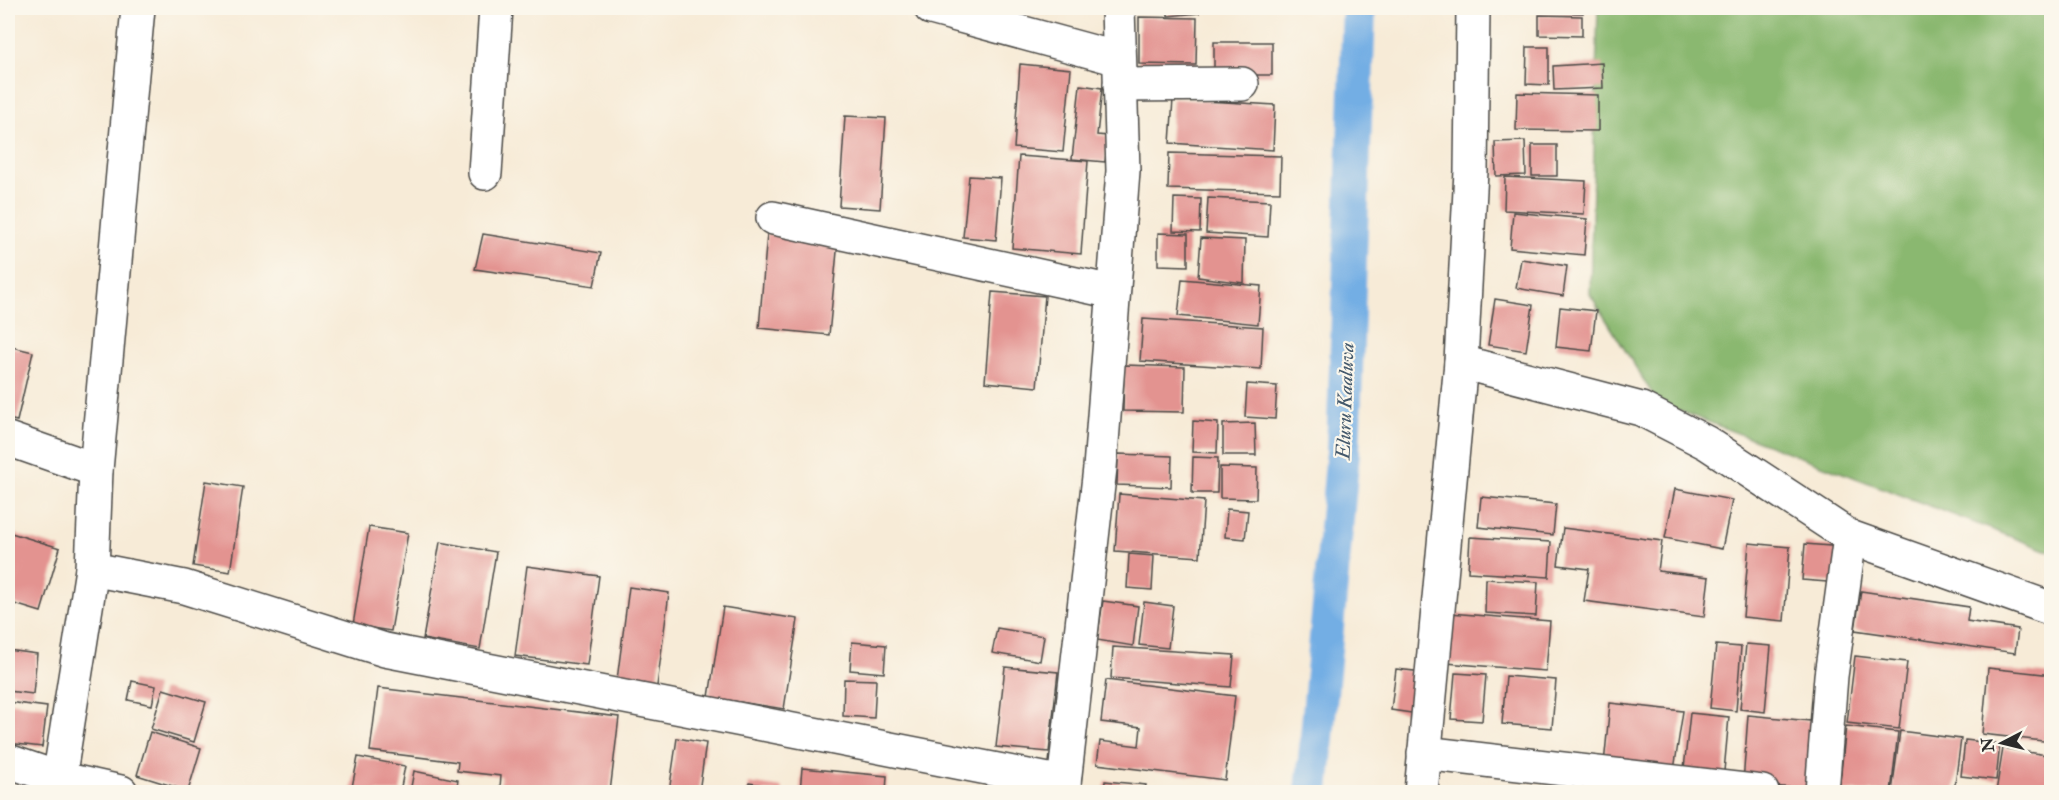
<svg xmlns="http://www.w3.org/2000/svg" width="2059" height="800" font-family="'IM FELL Double Pica',serif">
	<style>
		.forest { fill: #8ab870; stroke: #5a724e; stroke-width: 1.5 }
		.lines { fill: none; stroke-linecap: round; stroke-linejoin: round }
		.canal { stroke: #73aee4; stroke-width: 34 }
		.building { fill: #e39390 }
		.minor-casing { stroke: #4a4845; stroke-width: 36 }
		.minor { stroke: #fff; stroke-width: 33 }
		.labels { text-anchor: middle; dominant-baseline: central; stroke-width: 4.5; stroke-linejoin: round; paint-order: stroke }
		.water-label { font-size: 20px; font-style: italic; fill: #44596c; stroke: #fbf7ec }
	</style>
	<rect width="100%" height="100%" fill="#fbf7ec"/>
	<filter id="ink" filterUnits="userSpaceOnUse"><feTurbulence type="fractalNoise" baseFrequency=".0167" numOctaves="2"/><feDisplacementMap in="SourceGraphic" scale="12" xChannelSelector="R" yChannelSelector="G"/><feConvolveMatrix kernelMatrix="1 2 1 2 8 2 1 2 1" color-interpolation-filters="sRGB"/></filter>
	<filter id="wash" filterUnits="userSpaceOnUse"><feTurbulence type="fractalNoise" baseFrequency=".008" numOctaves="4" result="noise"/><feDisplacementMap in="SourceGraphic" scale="24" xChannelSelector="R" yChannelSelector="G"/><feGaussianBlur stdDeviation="1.35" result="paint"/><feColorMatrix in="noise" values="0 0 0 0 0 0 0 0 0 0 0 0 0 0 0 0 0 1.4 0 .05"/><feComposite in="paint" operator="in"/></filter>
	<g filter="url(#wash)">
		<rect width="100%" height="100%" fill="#f7ebd7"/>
		<polygon class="forest" points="1598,8 2051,8 2051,552 1658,403 1590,294"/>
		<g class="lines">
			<polyline class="canal" points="1312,792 1343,452 1359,8"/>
		</g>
		<g id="blocks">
			<g class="building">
				<polygon points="1035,8 1068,8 1068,11 1035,13"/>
				<polygon points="1168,8 1199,8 1199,13 1168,16"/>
				<polygon points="1537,8 1583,8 1583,13 1537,12"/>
				<polygon points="1539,15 1582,16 1582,36 1539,35"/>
				<polygon points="1139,17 1197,18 1196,65 1139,64"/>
				<rect x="1214" y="42" width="58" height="33"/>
				<polygon points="1527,47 1549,47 1549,85 1526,84"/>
				<polygon points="1602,63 1603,88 1554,90 1553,66"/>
				<polygon points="1020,64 1071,69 1063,152 1014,148"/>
				<polygon points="1080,85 1102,88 1097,135 1108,136 1105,162 1072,159"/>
				<polygon points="1517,93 1598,95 1598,131 1516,130"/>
				<polygon points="1173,99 1275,105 1273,150 1170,143"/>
				<polygon points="845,116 886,118 880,209 839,206"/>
				<polygon points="1525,141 1526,175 1496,176 1495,142"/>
				<rect x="1532" y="145" width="25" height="31"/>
				<polygon points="1169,153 1281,156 1280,192 1168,189"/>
				<polygon points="1019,156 1088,161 1081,254 1012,248"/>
				<polygon points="969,176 1001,178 996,240 963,237"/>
				<polygon points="1505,177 1586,181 1584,214 1504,210"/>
				<polygon points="1174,198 1201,199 1200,232 1173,231"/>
				<polygon points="1208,198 1270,201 1268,237 1206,233"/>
				<polygon points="1513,212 1587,219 1584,255 1510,248"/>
				<polygon points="1158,233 1188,234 1188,266 1158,265"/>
				<polygon points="483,234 601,253 594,286 475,269"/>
				<polygon points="767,234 838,241 829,335 759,328"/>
				<polygon points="1201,238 1245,240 1244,283 1198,277"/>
				<polygon points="1521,259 1567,266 1563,296 1516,288"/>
				<polygon points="1182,279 1261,286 1258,324 1178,316"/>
				<polygon points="992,292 1045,296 1037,387 985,382"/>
				<polygon points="1495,299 1533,305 1526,351 1488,345"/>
				<polygon points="1560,307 1596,311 1591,351 1556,347"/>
				<polygon points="1143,319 1263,327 1261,369 1140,361"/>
				<polygon points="8,346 33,352 17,421 8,419"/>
				<polygon points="1124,365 1185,367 1184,412 1123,411"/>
				<polygon points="1247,384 1277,386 1275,419 1245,417"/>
				<polygon points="1193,421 1218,423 1217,453 1192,452"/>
				<polygon points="1255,423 1256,455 1223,455 1223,424"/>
				<polygon points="1118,454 1172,456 1171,487 1117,485"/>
				<polygon points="1193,457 1218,458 1217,493 1192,493"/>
				<polygon points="1220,467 1257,468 1256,499 1220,498"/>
				<polygon points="206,481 243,487 230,572 193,566"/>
				<polygon points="1675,489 1732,500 1722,549 1665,538"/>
				<polygon points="1119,494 1204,501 1200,557 1115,551"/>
				<polygon points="1481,497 1556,504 1553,535 1478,527"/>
				<polygon points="1227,509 1248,511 1245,539 1225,537"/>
				<polygon points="369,527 408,533 391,631 353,625"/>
				<polygon points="1563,528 1662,541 1658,571 1709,577 1704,617 1584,601 1589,569 1558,565"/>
				<polygon points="8,532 60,548 41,612 8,602"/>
				<polygon points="1470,537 1551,542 1549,577 1468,572"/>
				<polygon points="440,542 496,552 480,649 423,639"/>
				<polygon points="1749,543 1790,547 1784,621 1743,617"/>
				<polygon points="1805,544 1843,547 1840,583 1802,580"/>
				<polygon points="1129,554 1154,556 1152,590 1127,588"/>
				<polygon points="527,566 599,576 587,665 515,656"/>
				<polygon points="1486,579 1538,582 1536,616 1485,613"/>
				<polygon points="629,587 669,593 657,686 617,680"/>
				<polygon points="1861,591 1969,607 1967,621 2018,629 2015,653 1855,630"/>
				<polygon points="1103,601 1138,606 1133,646 1097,640"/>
				<polygon points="1144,602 1173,606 1168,648 1139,645"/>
				<polygon points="723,607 798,619 784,709 709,697"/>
				<polygon points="1450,613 1550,621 1546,671 1446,663"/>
				<polygon points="997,628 1044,636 1040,661 992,653"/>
				<polygon points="852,642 886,645 884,673 850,670"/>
				<polygon points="1746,644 1771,646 1765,712 1740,709"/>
				<polygon points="1716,645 1741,647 1736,711 1710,708"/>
				<polygon points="1113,647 1234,655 1231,687 1111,678"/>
				<polygon points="8,650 37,654 33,694 8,691"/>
				<polygon points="1855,656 1907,662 1899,729 1847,723"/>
				<polygon points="1005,667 1058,672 1049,752 996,747"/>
				<polygon points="1988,668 2052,675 2052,742 1982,734"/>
				<polygon points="1396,669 1423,672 1418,714 1391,710"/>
				<polygon points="1455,673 1486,675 1482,721 1451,719"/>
				<polygon points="1506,676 1556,680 1552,728 1502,724"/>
				<polygon points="844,679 876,680 874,718 843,716"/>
				<polygon points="1106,680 1235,696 1225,780 1097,764 1100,741 1139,746 1141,727 1101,722"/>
				<polygon points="132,681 156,686 152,705 128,700"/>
				<polygon points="378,688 619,717 610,792 548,792 500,787 501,776 457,771 458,762 370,751"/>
				<polygon points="163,689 206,702 194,742 151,729"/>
				<polygon points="8,702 47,707 42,747 8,743"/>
				<polygon points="1610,703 1683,711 1674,770 1604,764"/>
				<polygon points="1690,713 1729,717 1723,782 1683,778"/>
				<polygon points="1748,715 1821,722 1814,790 1743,783"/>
				<polygon points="1846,726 1898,732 1891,792 1839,791"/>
				<polygon points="1900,731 1961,739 1954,792 1892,792"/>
				<polygon points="150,732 201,748 188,791 137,775"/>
				<polygon points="677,738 706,743 699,792 669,792"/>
				<polygon points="1965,740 2000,744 1996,780 1961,776"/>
				<polygon points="2003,748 2052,756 2052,792 1996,792"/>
				<polygon points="358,757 405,766 400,792 351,792"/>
				<polygon points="802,768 887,776 886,792 800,792"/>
				<polygon points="414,771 458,780 456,792 410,792"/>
				<polygon points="1105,781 1146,785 1145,792 1104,792"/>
				<polygon points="749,783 782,788 782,792 748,792"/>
			</g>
		</g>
	</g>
	<g filter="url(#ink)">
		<use href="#blocks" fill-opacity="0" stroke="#4a4845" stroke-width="1.5"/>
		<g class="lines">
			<g class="minor-casing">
				<g id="minor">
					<polyline points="931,8 1119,59"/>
					<polyline points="1120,85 1242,84"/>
					<polyline points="485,173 496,8"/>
					<polyline points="773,218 1113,292"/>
					<polyline points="1461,362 1641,409 1707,443 1850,537 2052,609"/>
					<polyline points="8,439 96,470"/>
					<polyline points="92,569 184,587 385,650 1064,783"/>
					<polyline points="1424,753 1762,792"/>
					<polyline points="8,761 58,778 121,792"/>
					<polyline points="57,792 92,569 96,470 138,8"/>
					<polyline points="1063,792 1100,468 1123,171 1118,8"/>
					<polyline points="1421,792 1461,362 1471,171 1473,8"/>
					<polyline points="1822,792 1831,676 1850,537"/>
				</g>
			</g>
			<use href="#minor" class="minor"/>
		</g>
	</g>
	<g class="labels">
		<g class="water-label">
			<text transform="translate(1345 401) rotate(-88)">Eluru Kaaluva</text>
		</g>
	</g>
	<rect width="2059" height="800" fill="none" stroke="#fbf7ec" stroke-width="30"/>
	<g transform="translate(2002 743) rotate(263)" stroke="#fbf7ec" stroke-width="4.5" paint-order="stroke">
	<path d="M0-4.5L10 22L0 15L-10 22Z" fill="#2b2b2b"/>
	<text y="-9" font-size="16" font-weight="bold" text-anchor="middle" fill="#2b2b2b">N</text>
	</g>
</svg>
